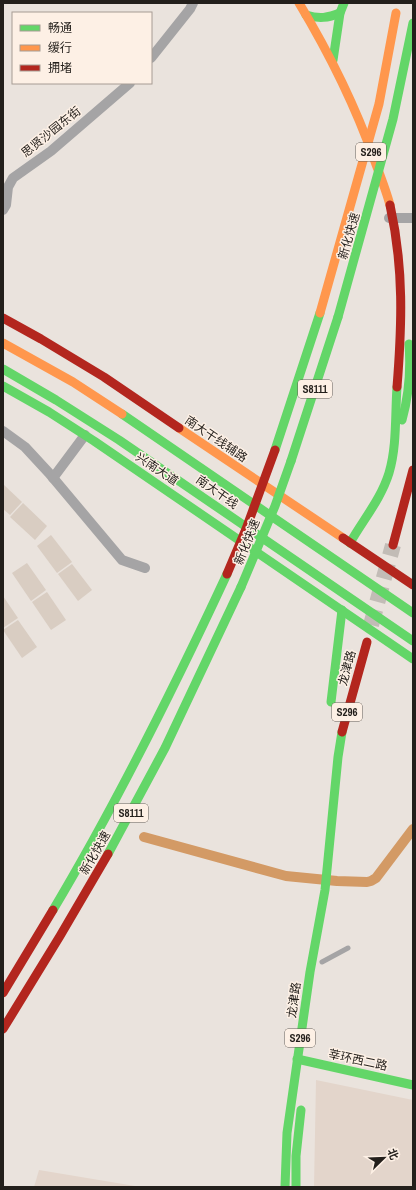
<svg xmlns="http://www.w3.org/2000/svg" width="416" height="1190" font-family="'Archivo Narrow','Noto Sans SC',sans-serif">
	<style>
		.built { fill: #e3d5cb }
		.lines { fill: none; stroke-linecap: round; stroke-linejoin: round }
		.canal { stroke: #d39a65; stroke-width: 10 }
		.building { fill: #d9cdc2 }
		.primary-tunnel { stroke: #c2bcb6; stroke-width: 16; stroke-dasharray: 16 8; stroke-linecap: butt }
		.lane { stroke: #a5a4a5; stroke-width: 5 }
		.street { stroke: #a5a4a5; stroke-width: 10 }
		.fast { stroke: #63d668; stroke-width: 9 }
		.slow { stroke: #ff974d; stroke-width: 9 }
		.jam { stroke: #b3261e; stroke-width: 9 }
		.fast-bridge { stroke: #63d668; stroke-width: 9 }
		.slow-bridge { stroke: #ff974d; stroke-width: 9 }
		.jam-bridge { stroke: #b3261e; stroke-width: 9 }
		.labels { text-anchor: middle; dominant-baseline: central; stroke-width: 3; stroke-linejoin: round; paint-order: stroke }
		.shield { fill: #fdf0e5; stroke: #645e58; stroke-width: 1 }
		.shield-label { font-size: 11px; font-weight: bold; fill: #231f1b }
		.street-label { font-size: 12px; fill: #231f1b; stroke: #fdf0e5 }
	</style>
	<rect width="100%" height="100%" fill="#eae3dd"/>
	<g class="built">
		<polygon points="316,1080 413,1100 413,1187 314,1187"/>
		<polygon points="39,1170 141,1187 34,1187"/>
	</g>
	<g class="lines">
		<polyline class="canal" points="144,837 286,876 337,881 367,882 371,881 376,878 413,829"/>
	</g>
	<g class="building">
		<polygon points="3,484 22,502 10,515 3,509"/>
		<polygon points="23,503 47,526 35,540 10,517"/>
		<polygon points="51,535 72,562 57,573 37,546"/>
		<polygon points="27,563 46,590 31,601 12,573"/>
		<polygon points="72,564 92,590 78,601 58,574"/>
		<polygon points="47,592 66,620 51,630 32,602"/>
		<polygon points="3,596 18,618 3,628"/>
		<polygon points="18,620 37,647 22,658 3,630"/>
	</g>
	<g class="lines">
		<polyline class="primary-tunnel" points="371,625 393,545"/>
		<polyline class="lane" points="322,962 348,948"/>
		<g class="street">
			<polyline points="151,58 190,9 193,3"/>
			<polyline points="3,210 6,205 8,187 13,178 51,151 130,83"/>
			<polyline points="389,218 413,218"/>
			<polyline points="3,431 25,447 49,473 122,560 145,568"/>
			<polyline points="53,478 85,435"/>
		</g>
		<g class="fast">
			<path d="M306,15C319,19 328,18 340,13"/>
			<polyline points="333,60 340,13 344,3"/>
			<polyline points="3,369 56,400 119,440 413,641"/>
			<polyline points="3,386 49,412 94,441 413,659"/>
			<polyline points="122,414 413,613"/>
			<path d="M402,420C409,395 411,370 409,344"/>
			<polyline points="275,450 320,313"/>
			<polyline points="291,461 338,317"/>
			<path d="M350,543C363,520 381,499 389,473C397,446 395,416 397,387"/>
			<polyline points="331,702 342,610"/>
			<polyline points="108,854 165,748 241,587"/>
			<path d="M53,910C118,801 174,688 227,574"/>
			<polyline points="297,1059 413,1085"/>
			<polyline points="285,1187 287,1133 310,972 325,890 338,757 342,732"/>
			<polyline points="296,1187 296,1156 301,1110"/>
		</g>
		<g class="slow">
			<path d="M299,3C329,53 355,105 374,159C380,175 386,190 390,205"/>
			<polyline points="3,343 73,382 122,414"/>
			<polyline points="179,428 343,538"/>
		</g>
		<g class="jam">
			<path d="M390,205C404,268 402,324 397,387"/>
			<polyline points="3,318 41,339 104,377 179,428"/>
			<polyline points="343,538 413,585"/>
			<polyline points="393,545 413,470"/>
			<polyline points="342,732 367,642"/>
			<polyline points="3,993 53,910"/>
			<polyline points="3,1029 60,936 108,854"/>
		</g>
		<g class="fast-bridge">
			<polyline points="338,317 393,119 413,23"/>
			<polyline points="241,587 275,506 291,461"/>
		</g>
		<polyline class="slow-bridge" points="320,313 379,104 396,13"/>
		<polyline class="jam-bridge" points="227,574 246,529 275,450"/>
	</g>
	<g class="labels">
		<g class="shield">
			<rect x="356" y="143" width="30" height="18" rx="3"/>
			<rect x="298" y="380" width="34" height="18" rx="3"/>
			<rect x="332" y="703" width="30" height="18" rx="3"/>
			<rect x="114" y="804" width="34" height="18" rx="3"/>
			<rect x="285" y="1029" width="30" height="18" rx="3"/>
		</g>
		<g class="shield-label">
			<text x="371" y="152">S296</text>
			<text x="315" y="389">S8111</text>
			<text x="347" y="712">S296</text>
			<text x="131" y="813">S8111</text>
			<text x="300" y="1038">S296</text>
		</g>
		<g class="street-label">
			<text transform="translate(51 132) rotate(-39)">思贤沙园东街</text>
			<text transform="translate(349 236) rotate(-74)">新化快速</text>
			<text transform="translate(216 439) rotate(34)">南大干线辅路</text>
			<text transform="translate(157 469) rotate(34)">兴南大道</text>
			<text transform="translate(217 492) rotate(35)">南大干线</text>
			<text transform="translate(247 542) rotate(-68)">新化快速</text>
			<text transform="translate(347 668) rotate(-75)">龙津路</text>
			<text transform="translate(95 853) rotate(-60)">新化快速</text>
			<text transform="translate(294 1000) rotate(-82)">龙津路</text>
			<text transform="translate(358 1060) rotate(12)">莘环西二路</text>
		</g>
	</g>
	<rect width="416" height="1190" fill="none" stroke="#231f1b" stroke-width="8"/>
	<rect x="12" y="12" width="140" height="72" fill="#fdf0e5" stroke="#a69c94"/>
	<rect x="20" y="25" width="20" height="6" fill="#63d668" stroke="#a69c94"/>
	<text x="48" y="32" font-size="12" fill="#231f1b">畅通</text>
	<rect x="20" y="45" width="20" height="6" fill="#ff974d" stroke="#a69c94"/>
	<text x="48" y="52" font-size="12" fill="#231f1b">缓行</text>
	<rect x="20" y="65" width="20" height="6" fill="#b3261e" stroke="#a69c94"/>
	<text x="48" y="72" font-size="12" fill="#231f1b">拥堵</text>
	<g transform="translate(384 1158) rotate(67)" stroke="#fdf0e5" stroke-width="3" paint-order="stroke">
	<path d="M0-3L7 15L0 10L-7 15Z" fill="#231f1b"/>
	<text y="-6" font-size="11" font-weight="bold" text-anchor="middle" fill="#231f1b">北</text>
	</g>
</svg>
